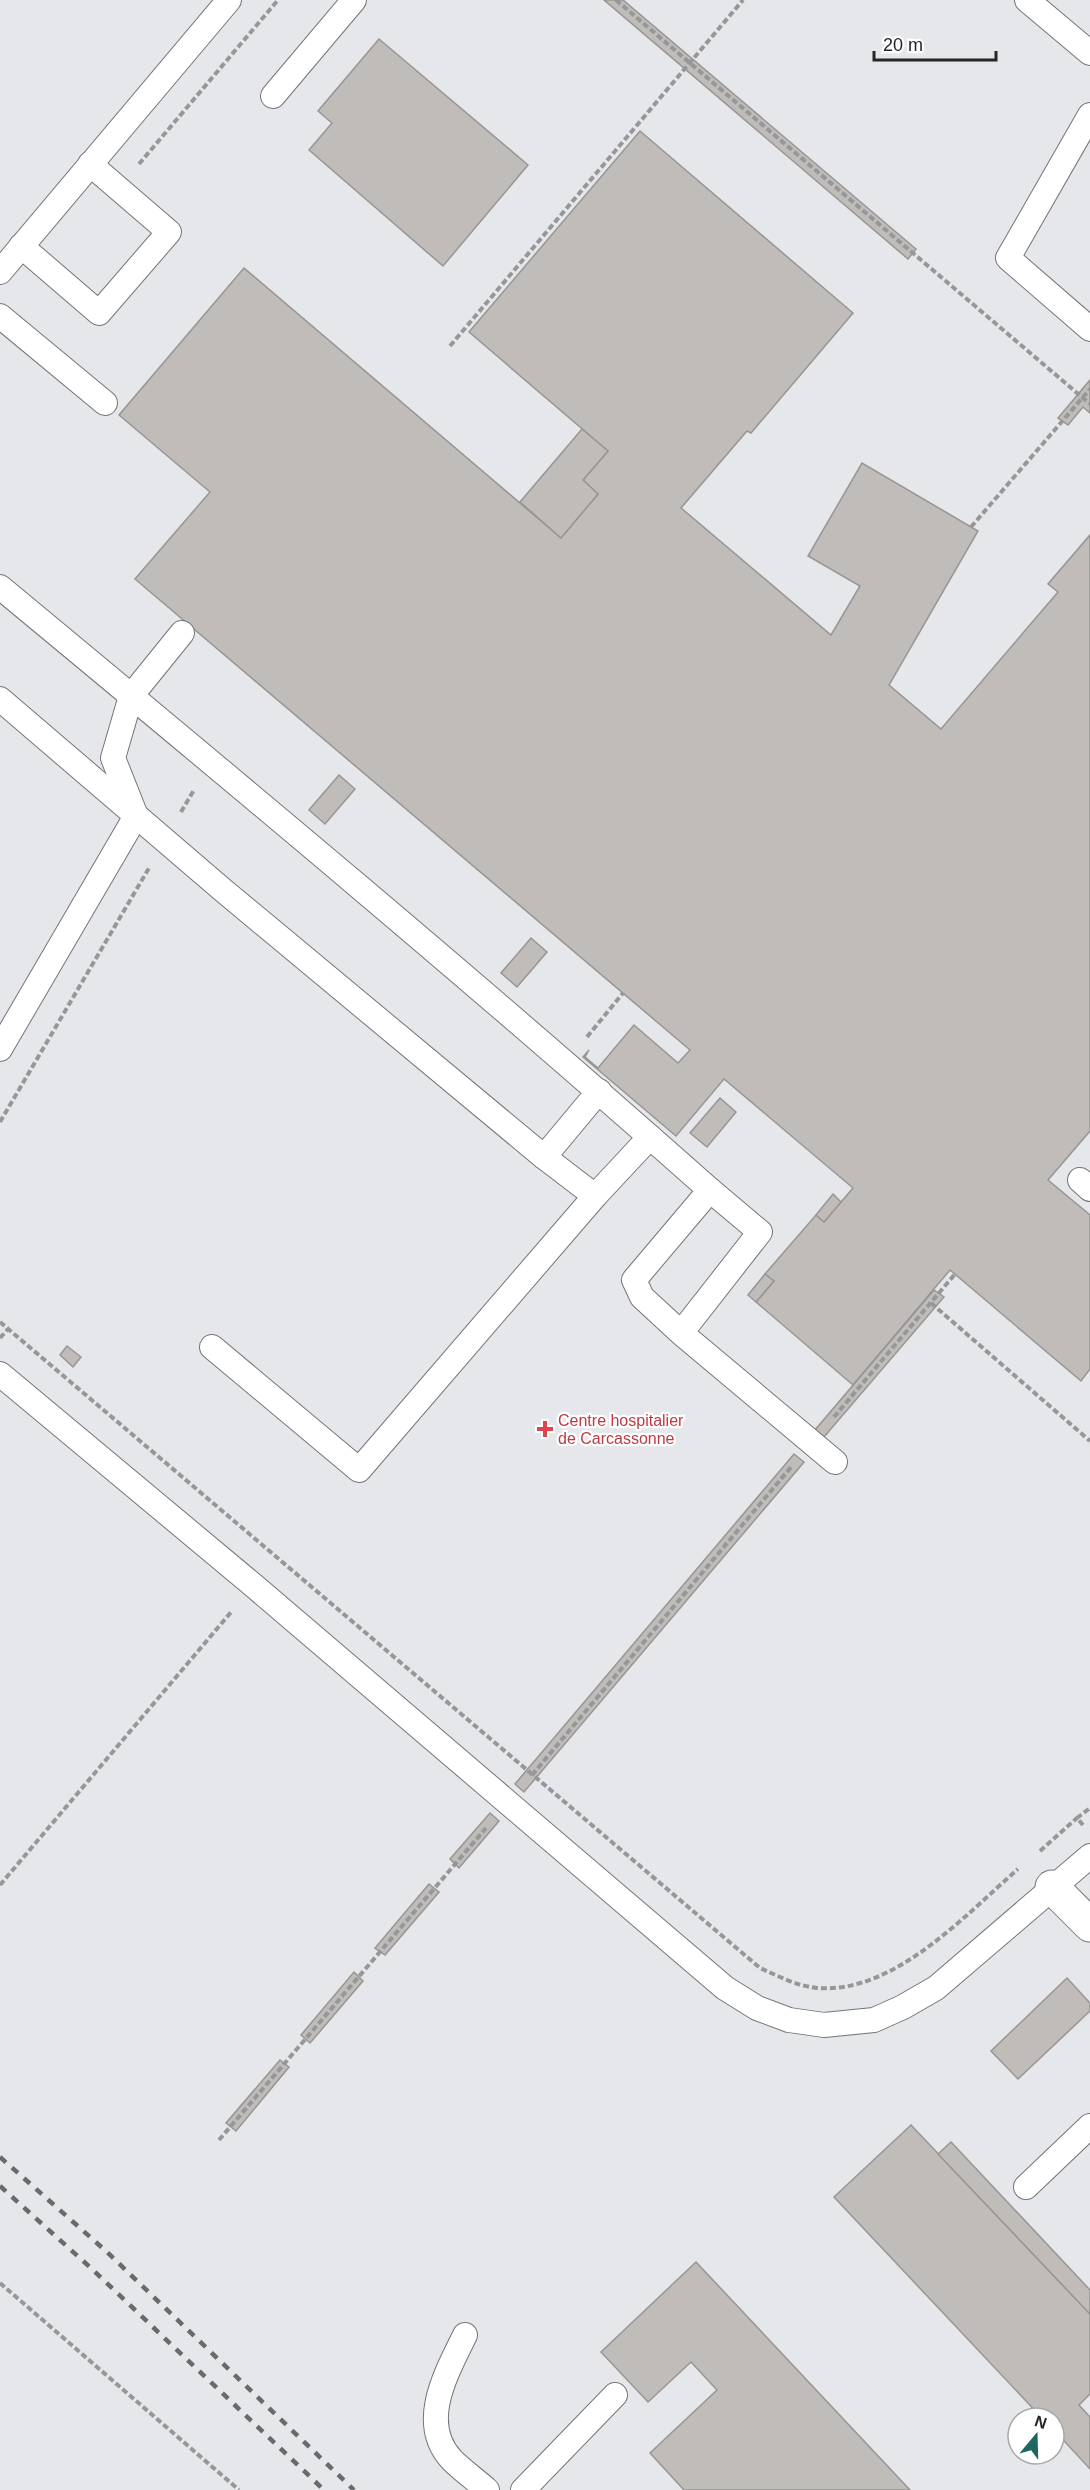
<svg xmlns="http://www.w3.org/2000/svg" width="1090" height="2490" font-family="Arial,sans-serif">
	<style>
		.building { fill: #bfbcba; stroke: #989593; stroke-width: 1.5 }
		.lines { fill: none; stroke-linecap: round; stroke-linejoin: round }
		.service-casing { stroke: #747578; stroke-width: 26 }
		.minor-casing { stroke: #747578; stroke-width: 35 }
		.path { stroke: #969799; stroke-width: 4; stroke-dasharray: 6 3; stroke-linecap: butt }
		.service { stroke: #fff; stroke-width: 24 }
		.minor { stroke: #fff; stroke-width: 33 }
		.rail { stroke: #696a6b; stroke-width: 4.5; stroke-dasharray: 8 8; stroke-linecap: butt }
		.health-dot { fill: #e0444e; stroke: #fff; stroke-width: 2 }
		.labels { text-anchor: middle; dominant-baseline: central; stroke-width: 4.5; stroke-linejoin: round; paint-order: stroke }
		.health-label { font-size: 16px; fill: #be3a42; stroke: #fff; text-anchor: start }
	</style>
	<rect width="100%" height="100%" fill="#e6e7ea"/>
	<g class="building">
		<polygon points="604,0 623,0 916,249 908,259"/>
		<polygon points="379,39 528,165 443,266 309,150 332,123 318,111"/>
		<polygon points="640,131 853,313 751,433 747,431 681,508 831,635 860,586 808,556 862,463 978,531 889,685 941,729 1058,592 1048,584 1090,535 1090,1131 1048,1180 1090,1215 1090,1369 1081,1381 950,1270 853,1385 756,1302 774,1281 765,1274 816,1215 824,1222 853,1188 724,1079 676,1136 583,1057 589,1050 585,1057 598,1068 634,1025 678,1063 690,1050 135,579 210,492 119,415 244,268 561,538 598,494 583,480 608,451 469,332"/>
		<polygon points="1090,380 1090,413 1083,407 1068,425 1058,418"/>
		<polygon points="582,429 608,451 583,480 598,494 561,538 520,502"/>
		<polygon points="339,775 355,789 325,824 309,810"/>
		<polygon points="531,938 547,952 517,987 501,973"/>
		<polygon points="720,1098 736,1112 707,1147 690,1133"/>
		<polygon points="833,1194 841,1202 824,1222 816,1215"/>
		<polygon points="765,1274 774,1281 756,1302 748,1295"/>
		<polygon points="934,1290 944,1297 824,1437 815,1430"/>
		<polygon points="67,1346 81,1357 73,1367 60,1355"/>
		<polygon points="794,1454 804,1462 524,1792 515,1784"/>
		<polygon points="490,1813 499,1821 459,1868 450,1859"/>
		<polygon points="429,1884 439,1892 385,1955 375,1948"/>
		<polygon points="354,1972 363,1981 310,2043 301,2035"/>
		<polygon points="1067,1978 1090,2003 1090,2011 1018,2079 991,2051"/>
		<polygon points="280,2060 289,2067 236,2131 226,2123"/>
		<polygon points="911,2125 1090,2314 1090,2394 1079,2405 1090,2417 1090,2469 1054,2430 1054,2418 1042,2418 834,2197"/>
		<polygon points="951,2142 1090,2290 1090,2314 938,2154"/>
		<polygon points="696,2262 910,2490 684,2490 650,2453 717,2390 691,2362 648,2402 601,2352"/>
	</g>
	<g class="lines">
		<g class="service-casing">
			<g id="service">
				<polyline points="1027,0 1090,53"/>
				<polyline points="273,96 354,0"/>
				<polyline points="1090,115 1008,258 1090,329"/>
				<polyline points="21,246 99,313 169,232 90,164"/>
				<polyline points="0,272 229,0"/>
				<polyline points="0,316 105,403"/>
				<path d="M0,587C239,785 478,984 710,1190"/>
				<polyline points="0,699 224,891 544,1157 595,1196"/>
				<polyline points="0,1049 136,816 113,758 131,696 182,633"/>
				<polyline points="544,1157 599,1091"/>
				<polyline points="1080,1180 1090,1189"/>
				<polyline points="681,1333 760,1232 710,1190 634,1280 642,1297 681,1333 835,1462"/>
				<polyline points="212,1347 359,1470 595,1196 650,1137"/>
				<polyline points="0,1374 253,1585 725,1988 757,2008 789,2020 824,2025 874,2020 903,2007 936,1988 1090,1856"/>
				<polyline points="1026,2187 1090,2126"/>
				<path d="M465,2335C447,2372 417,2423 452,2460C463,2471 476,2480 487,2490"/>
				<polyline points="523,2490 615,2395"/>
			</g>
		</g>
		<g class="minor-casing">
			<polyline id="minor" points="1052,1887 1090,1925"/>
		</g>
		<g class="path">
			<polyline points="616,0 1090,404"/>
			<polyline points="139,164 278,0"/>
			<polyline points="450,346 743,0"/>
			<polyline points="971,527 1090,389"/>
			<polyline points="181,812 194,790"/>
			<polyline points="587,1037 623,993"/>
			<polyline points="0,1122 149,868"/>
			<polyline points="931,1303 1090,1441"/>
			<path d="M0,1322L760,1968C778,1976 797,1986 817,1988C894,1994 964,1916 1018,1869"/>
			<polyline points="0,1338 8,1329"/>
			<polyline points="834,1417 955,1274"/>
			<polyline points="532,1775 792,1466"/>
			<polyline points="1083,1825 1077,1818 1090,1808"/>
			<polyline points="1040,1851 1077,1818"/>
			<polyline points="0,1885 232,1611"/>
			<polyline points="219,2140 486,1828"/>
			<polyline points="0,2283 239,2490"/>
		</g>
		<use href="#service" class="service"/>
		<use href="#minor" class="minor"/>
		<g class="rail">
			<polyline points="0,2157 107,2252 354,2490"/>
			<polyline points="0,2186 92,2269 324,2490"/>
		</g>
	</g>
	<path class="health-dot" d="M542 1420h6v6h6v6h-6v6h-6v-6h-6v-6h6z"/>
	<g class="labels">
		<g class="health-label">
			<text x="558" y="1420">Centre hospitalier<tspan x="558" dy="18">de Carcassonne</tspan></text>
		</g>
	</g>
	<g transform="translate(1036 2436) rotate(19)"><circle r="28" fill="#ffffff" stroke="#a8a8a9" stroke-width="1.5"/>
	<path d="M0-4.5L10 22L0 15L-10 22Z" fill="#1c6760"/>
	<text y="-9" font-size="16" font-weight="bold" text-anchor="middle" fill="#252627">N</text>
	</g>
	<path d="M874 51v9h122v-9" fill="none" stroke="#252627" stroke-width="3"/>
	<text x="883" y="51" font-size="18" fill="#252627" stroke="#ffffff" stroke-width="4.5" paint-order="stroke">20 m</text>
</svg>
